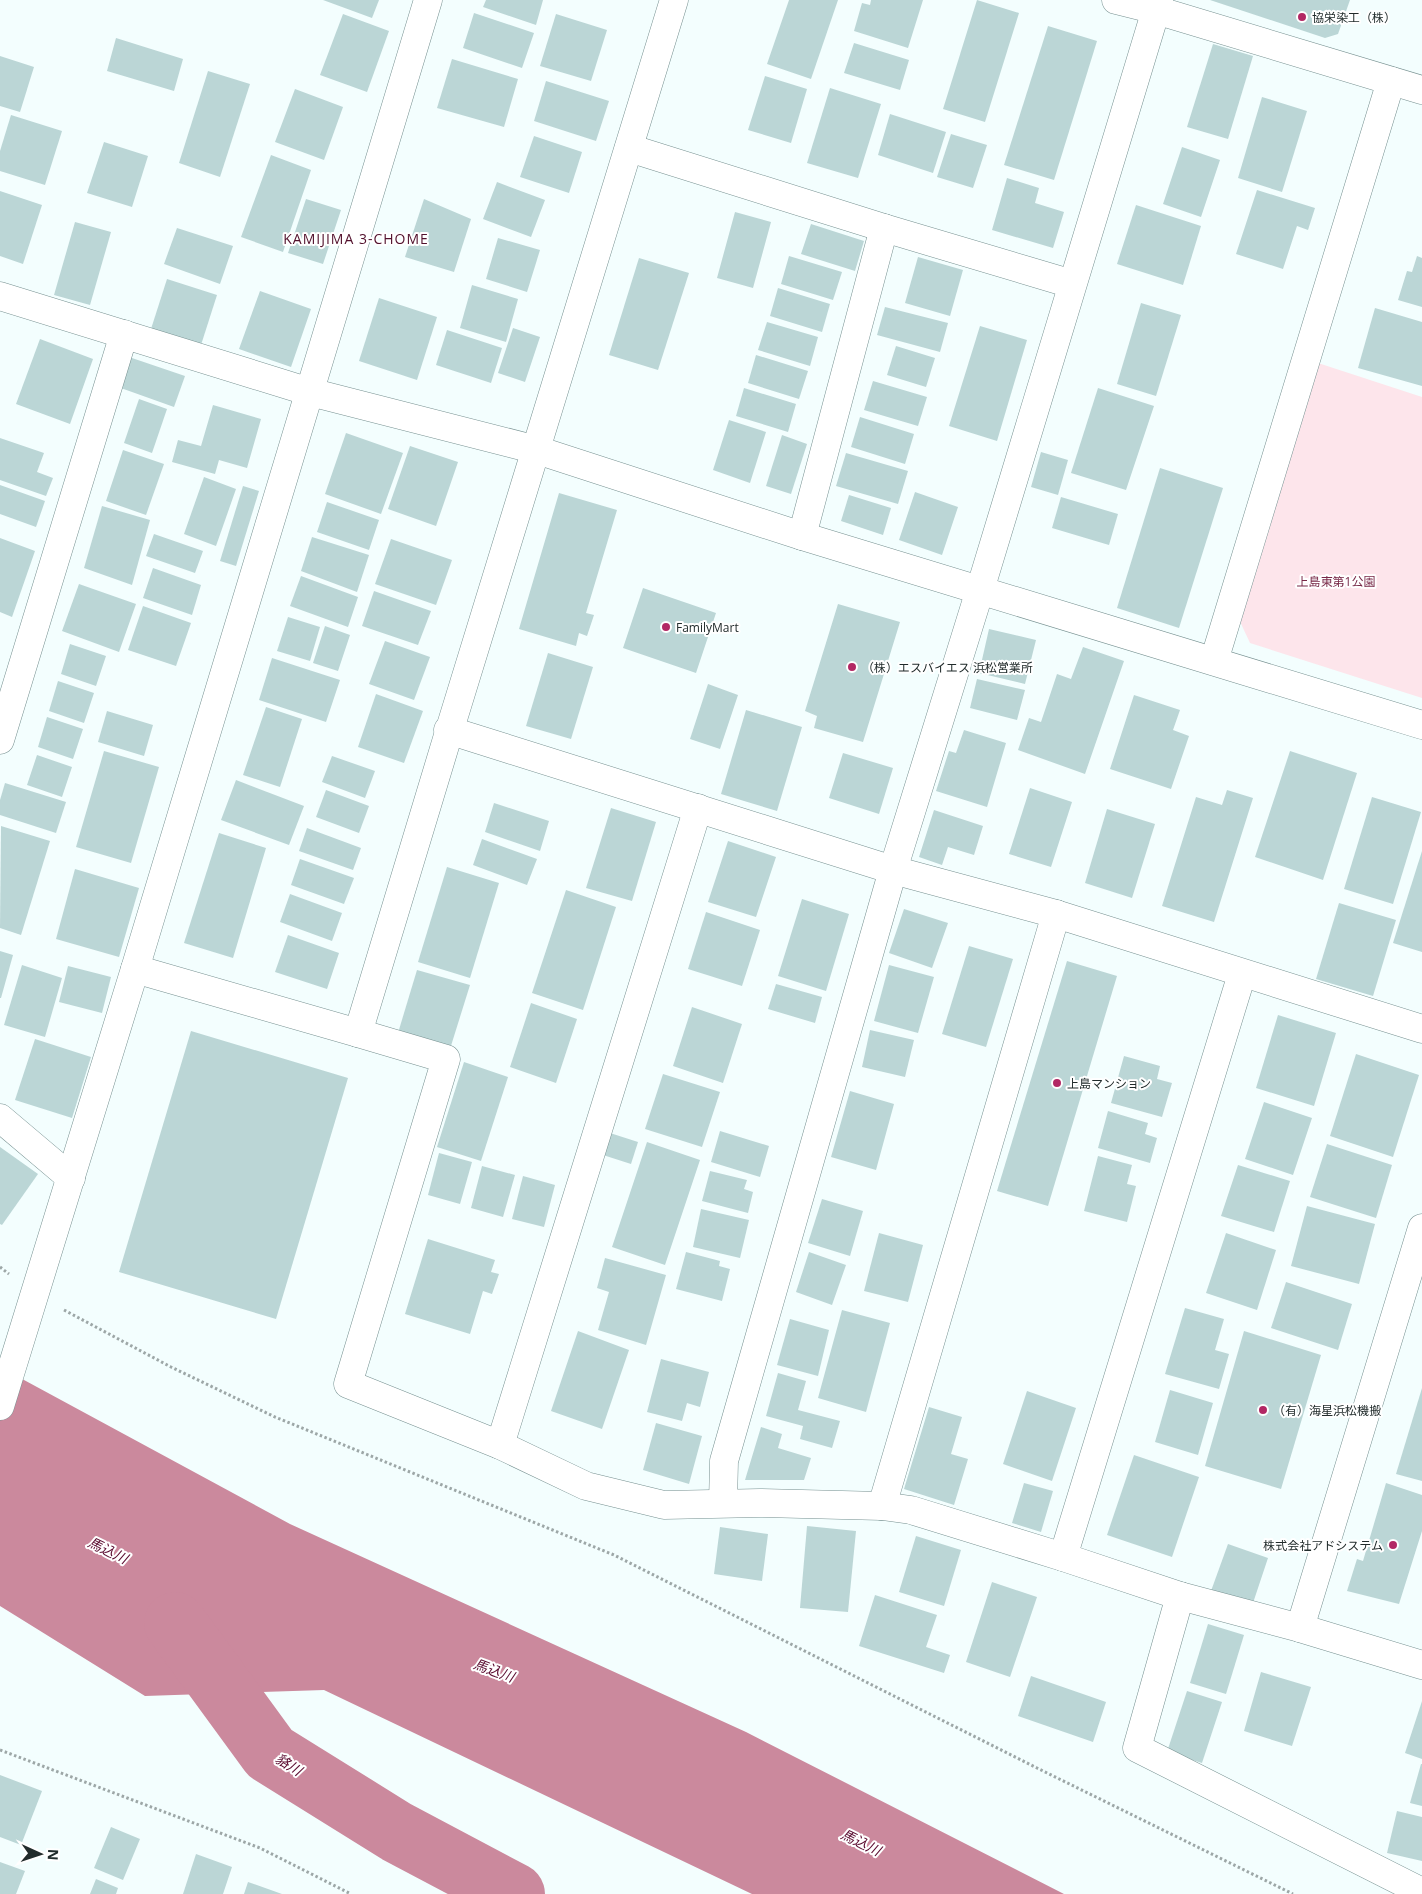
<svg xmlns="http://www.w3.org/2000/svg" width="1422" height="1894" font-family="'Open Sans','Noto Sans JP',sans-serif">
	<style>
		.green { fill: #fde5eb }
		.water { fill: #cb899d }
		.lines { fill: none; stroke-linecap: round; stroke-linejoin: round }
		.river { stroke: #cb899d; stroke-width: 62 }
		.building { fill: #bbd6d6 }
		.minor-casing { stroke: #779191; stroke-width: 29 }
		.path { stroke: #9da7a7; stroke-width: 3; stroke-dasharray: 2.5 2.5; stroke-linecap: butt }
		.minor { stroke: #fff; stroke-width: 28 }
		.poi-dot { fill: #b22764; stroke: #fff; stroke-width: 2 }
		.labels { text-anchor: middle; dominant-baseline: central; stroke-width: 4; stroke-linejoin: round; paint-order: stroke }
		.poi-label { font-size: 12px; fill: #212b2b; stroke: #fff; text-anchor: start }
		.park-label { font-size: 12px; fill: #772847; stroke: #fff }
		.neighbourhood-label { font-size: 14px; letter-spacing: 1px; fill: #52102c; stroke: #fff }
		.water-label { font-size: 14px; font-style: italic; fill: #58082d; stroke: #fff }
	</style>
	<rect width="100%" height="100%" fill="#f3fefe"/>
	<polygon class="green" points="1315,362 1422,397 1422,698 1250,643 1236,613"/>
	<polygon class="water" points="0,1367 290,1524 746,1732 1064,1894 752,1894 324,1690 145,1696 0,1606"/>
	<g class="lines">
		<polyline class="river" points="175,1623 270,1753 397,1832 514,1894"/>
	</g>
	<g class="building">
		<polygon points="323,0 379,0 372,18"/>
		<polygon points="486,0 543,0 536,25 483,7"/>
		<polygon points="789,0 838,0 811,79 767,64"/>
		<polygon points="871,0 923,0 908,48 854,31 862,3 870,5"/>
		<polygon points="977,0 1019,13 985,122 943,109"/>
		<polygon points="1210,0 1350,0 1338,34 1325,38"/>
		<polygon points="474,13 534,33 522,68 463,48"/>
		<polygon points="343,14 389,31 367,92 320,75"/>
		<polygon points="556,14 607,30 591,81 540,66"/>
		<polygon points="1048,26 1097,41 1054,180 1004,165"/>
		<polygon points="116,38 183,59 174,91 107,71"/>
		<polygon points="854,43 909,60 900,90 844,73"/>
		<polygon points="1213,44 1253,56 1228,139 1187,127"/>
		<polygon points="0,56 34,67 20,112 0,106"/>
		<polygon points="452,59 518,79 504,127 437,108"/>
		<polygon points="208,71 250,84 220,177 179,163"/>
		<polygon points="765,76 807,89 791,143 748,130"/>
		<polygon points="546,81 609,101 596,141 534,121"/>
		<polygon points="830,88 881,104 858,178 807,163"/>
		<polygon points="295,89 343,107 324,160 275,142"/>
		<polygon points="1262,97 1307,111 1282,192 1238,178"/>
		<polygon points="890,114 946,132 933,173 878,155"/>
		<polygon points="11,115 62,131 45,185 0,171 0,151"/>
		<polygon points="951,134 987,145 973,188 937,177"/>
		<polygon points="534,136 582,152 569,193 520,177"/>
		<polygon points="104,142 148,156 132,207 87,193"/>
		<polygon points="1182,147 1220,160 1201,217 1163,204"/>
		<polygon points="271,155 311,170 283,252 241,237"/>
		<polygon points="1007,178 1039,188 1035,203 1064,212 1053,248 992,230"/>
		<polygon points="497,182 545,200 531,237 483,219"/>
		<polygon points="1257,190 1315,208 1308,230 1297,226 1283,269 1236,254"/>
		<polygon points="0,191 42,205 23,264 0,256"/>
		<polygon points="306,199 341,210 323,264 288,253"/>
		<polygon points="424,199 471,219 454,272 405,257"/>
		<polygon points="1136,205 1201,226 1183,285 1117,264"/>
		<polygon points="735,212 771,222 753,288 717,278"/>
		<polygon points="75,222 111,232 90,305 54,295"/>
		<polygon points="811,224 864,241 855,271 801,254"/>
		<polygon points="177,228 233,246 220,284 164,264"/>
		<polygon points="498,238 540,250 527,292 486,279"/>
		<polygon points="789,256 842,272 833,300 781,284"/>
		<polygon points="1417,256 1422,258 1422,307 1398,300 1407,271 1412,272"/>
		<polygon points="918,257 963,270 950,316 905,303"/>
		<polygon points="639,258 689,273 658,370 609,355"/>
		<polygon points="167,279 217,295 201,345 151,329"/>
		<polygon points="472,285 518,299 506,342 460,328"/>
		<polygon points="778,288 830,304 822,332 770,316"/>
		<polygon points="260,291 311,309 291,367 239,349"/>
		<polygon points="379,298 437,317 417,380 359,361"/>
		<polygon points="1141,303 1181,315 1156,396 1117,384"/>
		<polygon points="885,307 948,323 940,352 877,335"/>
		<polygon points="1375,308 1422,322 1422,386 1358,368"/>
		<polygon points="767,322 818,337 810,366 758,350"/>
		<polygon points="980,326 1027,340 997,441 949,426"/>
		<polygon points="513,328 540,337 525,382 498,373"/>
		<polygon points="447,330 502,348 491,383 436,365"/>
		<polygon points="40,339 93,359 70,424 16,404"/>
		<polygon points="896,346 935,358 926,387 887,375"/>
		<polygon points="756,355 808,371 799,399 748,383"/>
		<polygon points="129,357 185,376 174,407 118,387"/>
		<polygon points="873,381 927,397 918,426 864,410"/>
		<polygon points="744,388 796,404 788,432 736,416"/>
		<polygon points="1098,388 1154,406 1126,490 1071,473"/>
		<polygon points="139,399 167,409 152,453 124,443"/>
		<polygon points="213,405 261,419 247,468 219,460 215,474 172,462 178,440 201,446"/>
		<polygon points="860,417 914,434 905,464 851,447"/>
		<polygon points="729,420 766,432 750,483 713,470"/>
		<polygon points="346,433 403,453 381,514 325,494"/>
		<polygon points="782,435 807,444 791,494 766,486"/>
		<polygon points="0,438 44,453 37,472 53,478 46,496 0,480"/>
		<polygon points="410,446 458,462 436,526 388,509"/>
		<polygon points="123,450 164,464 146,515 106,501"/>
		<polygon points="1041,452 1068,460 1058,495 1031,487"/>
		<polygon points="846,453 908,471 898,504 836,486"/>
		<polygon points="1160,468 1223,488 1179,628 1117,608"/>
		<polygon points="204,477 236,489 216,546 184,534"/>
		<polygon points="0,485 45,501 36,527 0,514"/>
		<polygon points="243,486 259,491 236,566 220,561"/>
		<polygon points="915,492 958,507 942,555 899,540"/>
		<polygon points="559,493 617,510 586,613 594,615 587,636 579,633 576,646 519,629"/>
		<polygon points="849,495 891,508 883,535 841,521"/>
		<polygon points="1061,497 1118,514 1109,545 1052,528"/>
		<polygon points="327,502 379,520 369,550 317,532"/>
		<polygon points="102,506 150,520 132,585 84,568"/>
		<polygon points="154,534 203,551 195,573 146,556"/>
		<polygon points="312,537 369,555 357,592 301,571"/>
		<polygon points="0,538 35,551 12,617 0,612"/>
		<polygon points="391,539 452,560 436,605 375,584"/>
		<polygon points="153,568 201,585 192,615 143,598"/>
		<polygon points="301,576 358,597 348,627 290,606"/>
		<polygon points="79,584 136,604 119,652 62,631"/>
		<polygon points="643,588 716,613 696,673 623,648"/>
		<polygon points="374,591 431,611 418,645 362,626"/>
		<polygon points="838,604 900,622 863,742 814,728 817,716 805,711"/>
		<polygon points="143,606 191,623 176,666 128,650"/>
		<polygon points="288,617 320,627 310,661 277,651"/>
		<polygon points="325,626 350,635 338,671 313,663"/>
		<polygon points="989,629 1036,640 1025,684 979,673"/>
		<polygon points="385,641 430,657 414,700 369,684"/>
		<polygon points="70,644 106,656 96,686 61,674"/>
		<polygon points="1083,647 1124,661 1085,774 1018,750 1029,718 1041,722 1057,674 1071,679"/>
		<polygon points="548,653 593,667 571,739 526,726"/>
		<polygon points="272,658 340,680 326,722 259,700"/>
		<polygon points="977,679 1025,690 1017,720 970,708"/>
		<polygon points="58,681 94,693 84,723 49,711"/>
		<polygon points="708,684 738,695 720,749 690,739"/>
		<polygon points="376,694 423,711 404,763 358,747"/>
		<polygon points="1134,695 1180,710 1173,730 1189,736 1171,789 1110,769"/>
		<polygon points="266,707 302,719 280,787 243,775"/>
		<polygon points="746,710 802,727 777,811 721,794"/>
		<polygon points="107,711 153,725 144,756 98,742"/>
		<polygon points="47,717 83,729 73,759 38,747"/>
		<polygon points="964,730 1006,743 987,807 936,791 949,751 956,753"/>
		<polygon points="104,751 159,767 131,863 76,847"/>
		<polygon points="1290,751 1357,773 1323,880 1255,857"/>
		<polygon points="843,753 893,768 879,814 829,798"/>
		<polygon points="37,755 72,767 62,797 27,785"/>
		<polygon points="332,756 375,771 365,798 322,782"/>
		<polygon points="236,780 304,806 289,845 221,820"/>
		<polygon points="5,783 66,802 56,833 0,815 0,800"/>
		<polygon points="1030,788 1072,802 1051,867 1009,854"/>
		<polygon points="326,790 369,806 359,833 316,817"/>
		<polygon points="1227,790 1253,798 1214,922 1162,906 1196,797 1222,805"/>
		<polygon points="1372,797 1421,812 1393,904 1344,889"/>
		<polygon points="494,803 549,821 540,851 485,832"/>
		<polygon points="611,808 656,822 632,901 586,888"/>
		<polygon points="1107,809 1155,824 1132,898 1085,883"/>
		<polygon points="934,810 983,826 974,855 948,847 942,865 919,857"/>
		<polygon points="1,826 50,841 21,935 0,928"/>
		<polygon points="307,828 361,848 353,870 299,851"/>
		<polygon points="219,833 266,848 233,958 184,943"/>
		<polygon points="482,839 537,859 527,885 473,865"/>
		<polygon points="728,841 776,857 756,917 708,902"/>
		<polygon points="1422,851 1422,952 1393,943"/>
		<polygon points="300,859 354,878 344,904 291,885"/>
		<polygon points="447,867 499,883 470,978 418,962"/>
		<polygon points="75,869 139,888 119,957 56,939"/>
		<polygon points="566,890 616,907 583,1010 532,993"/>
		<polygon points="290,894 342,913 332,941 280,922"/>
		<polygon points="802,899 849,914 826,991 778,976"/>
		<polygon points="1339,903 1396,920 1373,996 1316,979"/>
		<polygon points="904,909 948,923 932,968 889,953"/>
		<polygon points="706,912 760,930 742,986 688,969"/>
		<polygon points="288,935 339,953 327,989 275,972"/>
		<polygon points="969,946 1013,959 986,1047 942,1034"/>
		<polygon points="0,951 13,955 1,998 0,998"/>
		<polygon points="1067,961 1117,976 1048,1206 997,1191"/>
		<polygon points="22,965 62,978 45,1037 4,1025"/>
		<polygon points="889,965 934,977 918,1033 874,1021"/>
		<polygon points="68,966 111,977 102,1013 59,1002"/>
		<polygon points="417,970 470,985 450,1049 398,1033"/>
		<polygon points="776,984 822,997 815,1023 768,1009"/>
		<polygon points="531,1003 577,1019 556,1083 510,1067"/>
		<polygon points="692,1007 742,1024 723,1083 673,1066"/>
		<polygon points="1278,1015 1336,1033 1314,1106 1256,1088"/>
		<polygon points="870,1030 914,1040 905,1077 862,1067"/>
		<polygon points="191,1031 348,1078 276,1319 119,1272"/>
		<polygon points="35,1039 91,1057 72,1118 15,1100"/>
		<polygon points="1356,1054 1419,1075 1393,1157 1330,1136"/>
		<polygon points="1124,1056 1160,1066 1157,1079 1172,1083 1162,1117 1111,1103"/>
		<polygon points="464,1062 508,1077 481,1161 437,1147"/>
		<polygon points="663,1074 720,1092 702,1147 645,1129"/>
		<polygon points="850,1091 894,1104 876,1170 831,1157"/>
		<polygon points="1264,1102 1312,1118 1293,1175 1245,1159"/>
		<polygon points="1108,1111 1148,1123 1145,1134 1157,1138 1150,1163 1098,1148"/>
		<polygon points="720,1131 769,1146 760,1177 711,1162"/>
		<polygon points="610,1133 638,1142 631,1164 603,1155"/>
		<polygon points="647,1142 700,1160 665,1265 612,1247"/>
		<polygon points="1327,1144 1392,1165 1376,1218 1310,1197"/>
		<polygon points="0,1147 38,1174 2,1225 0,1224"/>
		<polygon points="439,1153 472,1162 460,1204 428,1195"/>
		<polygon points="1098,1156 1132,1165 1127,1184 1136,1186 1127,1222 1084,1211"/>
		<polygon points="1238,1165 1290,1181 1274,1232 1221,1216"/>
		<polygon points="482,1166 515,1175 503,1217 471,1208"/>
		<polygon points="710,1171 747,1180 744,1189 753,1192 748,1213 702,1201"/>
		<polygon points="523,1176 555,1185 544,1227 512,1219"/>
		<polygon points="822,1199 863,1211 850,1256 808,1243"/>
		<polygon points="1307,1206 1375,1224 1359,1284 1291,1266"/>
		<polygon points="701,1209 749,1220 740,1258 693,1247"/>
		<polygon points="879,1233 923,1245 908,1302 864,1291"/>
		<polygon points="1226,1233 1276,1250 1257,1310 1206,1293"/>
		<polygon points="428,1239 495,1260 491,1272 499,1274 492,1294 483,1291 470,1334 405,1314"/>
		<polygon points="686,1252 720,1261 719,1266 730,1269 722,1301 676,1289"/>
		<polygon points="809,1252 846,1265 832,1305 796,1292"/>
		<polygon points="605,1258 666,1275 646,1345 598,1330 609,1292 597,1288"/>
		<polygon points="1286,1282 1352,1304 1338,1350 1271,1328"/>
		<polygon points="1185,1308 1224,1319 1215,1350 1229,1354 1219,1389 1165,1374"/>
		<polygon points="842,1310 890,1323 866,1412 818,1398"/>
		<polygon points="790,1319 829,1330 818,1376 777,1365"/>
		<polygon points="578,1331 629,1350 602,1429 551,1411"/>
		<polygon points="1244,1331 1321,1355 1281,1489 1205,1466"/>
		<polygon points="661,1359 709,1372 700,1407 687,1403 682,1421 647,1412"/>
		<polygon points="778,1373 806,1381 798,1410 840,1421 832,1448 800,1439 803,1426 766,1416"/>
		<polygon points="1422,1388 1422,1481 1396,1474"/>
		<polygon points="1170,1390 1213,1403 1198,1455 1155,1442"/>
		<polygon points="1027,1391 1076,1408 1052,1481 1003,1464"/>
		<polygon points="929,1407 962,1417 951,1454 968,1459 954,1505 904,1489"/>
		<polygon points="656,1423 702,1436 689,1484 643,1470"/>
		<polygon points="761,1427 782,1434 778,1448 811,1458 804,1480 745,1480"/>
		<polygon points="1134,1455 1199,1477 1172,1557 1107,1535"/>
		<polygon points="1024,1483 1053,1491 1041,1532 1012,1523"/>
		<polygon points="1386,1483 1422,1495 1422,1531 1399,1604 1347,1591 1357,1559 1363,1561"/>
		<polygon points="807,1526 856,1531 848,1612 800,1608"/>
		<polygon points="720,1527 768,1534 762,1581 714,1574"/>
		<polygon points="916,1536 961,1550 944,1606 899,1592"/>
		<polygon points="1228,1544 1268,1558 1252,1606 1211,1591"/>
		<polygon points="992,1582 1037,1597 1010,1677 966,1662"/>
		<polygon points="875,1595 937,1615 926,1647 950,1655 944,1673 859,1646"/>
		<polygon points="1208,1624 1244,1635 1226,1694 1190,1683"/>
		<polygon points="1261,1672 1311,1687 1292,1746 1244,1731"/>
		<polygon points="1031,1676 1106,1702 1093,1742 1018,1716"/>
		<polygon points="1187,1691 1222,1702 1202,1763 1167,1752"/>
		<polygon points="1422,1701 1422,1759 1405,1753"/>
		<polygon points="1421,1764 1422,1764 1422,1806 1410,1803"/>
		<polygon points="0,1775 42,1791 21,1845 0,1837"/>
		<polygon points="1397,1811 1422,1817 1422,1861 1387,1853"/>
		<polygon points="111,1827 140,1839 123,1880 94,1868"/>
		<polygon points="196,1854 232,1867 223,1894 183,1894"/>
		<polygon points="0,1862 25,1871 16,1894 0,1894"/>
		<polygon points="96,1879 118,1888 116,1894 90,1894"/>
		<polygon points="248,1882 282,1894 244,1894"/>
	</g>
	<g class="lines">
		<g class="minor-casing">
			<g id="minor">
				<polyline points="1116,0 1156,10 1422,90"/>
				<polyline points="629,148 884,228 1072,284"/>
				<polyline points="0,296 310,392 537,450 802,536 1422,725"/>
				<polyline points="802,536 884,228"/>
				<polyline points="1214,661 1391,81"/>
				<polyline points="448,730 893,870 1056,914 1422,1029"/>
				<polyline points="0,740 124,334"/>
				<path d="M135,969L358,1033C461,688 569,345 674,0"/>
				<polyline points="358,1033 446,1059 348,1384 500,1445 586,1486 664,1505 760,1503 882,1506 911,1510 1063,1557 1180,1596 1300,1628 1422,1665"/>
				<polyline points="0,1118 71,1178"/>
				<polyline points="0,1406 135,969 428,0"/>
				<polyline points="500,1445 698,808"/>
				<polyline points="723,1503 724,1461 893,870 980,590 1159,0"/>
				<polyline points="882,1506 1056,914"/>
				<polyline points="1063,1557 1242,974"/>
				<polyline points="1180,1596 1137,1748 1422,1892"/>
				<polyline points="1300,1628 1422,1228"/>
			</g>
		</g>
		<g class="path">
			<polyline points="0,1267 9,1274"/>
			<polyline points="64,1310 171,1367 275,1417 614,1555 1037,1768 1293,1894"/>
			<polyline points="0,1750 260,1848 351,1894"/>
		</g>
		<use href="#minor" class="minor"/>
	</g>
	<g class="poi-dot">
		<circle cx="1302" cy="17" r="5"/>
		<circle cx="666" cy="627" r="5"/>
		<circle cx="852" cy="667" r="5"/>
		<circle cx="1057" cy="1083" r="5"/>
		<circle cx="1263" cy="1410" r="5"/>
		<circle cx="1393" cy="1545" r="5"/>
	</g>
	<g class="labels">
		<g class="poi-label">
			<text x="1312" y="17">協栄染工（株）</text>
			<text x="676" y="627">FamilyMart</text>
			<text x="862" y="667">（株）エスバイエス 浜松営業所</text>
			<text x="1067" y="1083">上島マンション</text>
			<text x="1273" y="1410">（有）海星浜松機搬</text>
			<text x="1383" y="1545" text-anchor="end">株式会社アドシステム</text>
		</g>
		<g class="park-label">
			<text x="1336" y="581">上島東第1公園</text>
		</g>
		<g class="neighbourhood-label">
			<text x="356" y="238">KAMIJIMA 3-CHOME</text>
		</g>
		<g class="water-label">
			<text transform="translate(108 1550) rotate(26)">馬込川</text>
			<text transform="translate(494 1670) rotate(20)">馬込川</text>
			<text transform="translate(289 1764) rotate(32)">貉川</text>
			<text transform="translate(861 1842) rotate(26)">馬込川</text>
		</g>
	</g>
	<g transform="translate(40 1854) rotate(93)" stroke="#ffffff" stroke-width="4" paint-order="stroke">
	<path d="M0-4L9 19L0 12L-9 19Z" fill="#212b2b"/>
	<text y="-8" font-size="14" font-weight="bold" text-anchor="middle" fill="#212b2b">N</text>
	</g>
</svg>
